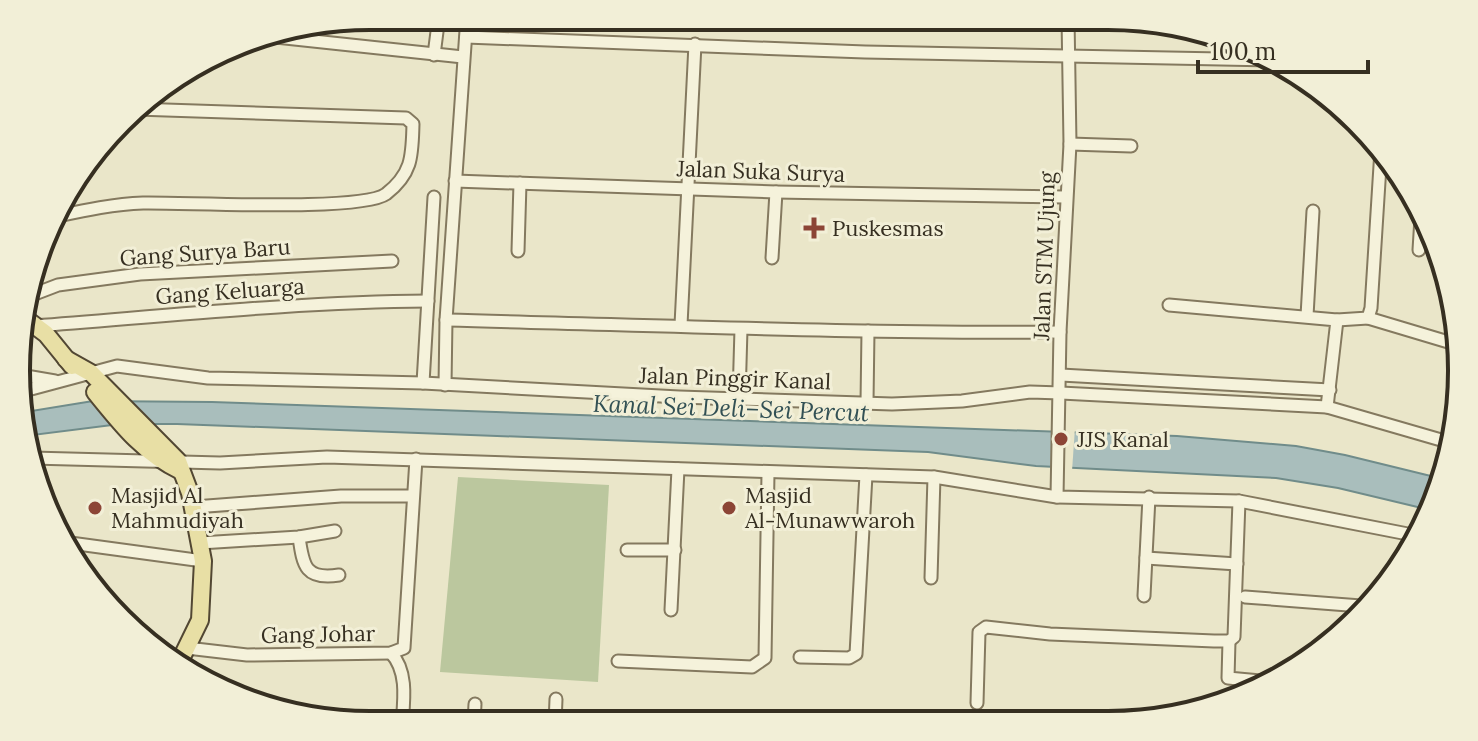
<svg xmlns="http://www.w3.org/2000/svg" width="1478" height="741" font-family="Lora,serif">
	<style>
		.green { fill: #bbc79e }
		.water { fill: #a9bebc; stroke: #708c8a; stroke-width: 2 }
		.pier { fill: #eae6c9 }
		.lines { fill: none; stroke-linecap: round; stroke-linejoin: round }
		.minor-casing { stroke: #84795f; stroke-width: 15 }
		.primary-casing { stroke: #524733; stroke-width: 20 }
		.minor { stroke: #f5f2db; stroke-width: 11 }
		.primary { stroke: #e8dfa5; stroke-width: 16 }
		.poi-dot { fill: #8c4536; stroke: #f2efd7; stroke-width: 3 }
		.labels { text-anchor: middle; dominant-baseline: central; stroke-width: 6; stroke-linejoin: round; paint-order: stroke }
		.street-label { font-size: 22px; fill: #362f21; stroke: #f2efd7 }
		.poi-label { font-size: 22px; fill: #362f21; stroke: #f2efd7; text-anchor: start }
		.water-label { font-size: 24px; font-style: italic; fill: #325054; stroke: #f2efd7 }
		.rim { fill: none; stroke: #362f21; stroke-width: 4 }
	</style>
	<rect width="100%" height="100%" fill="#eae6c9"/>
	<polygon class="green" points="458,477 609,485 598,682 440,672"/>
	<polygon class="water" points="93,401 212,402 1177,436 1296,446 1345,455 1439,478 1430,510 1338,488 1276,478 1036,466 928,452 177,424 120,424 25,436 19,413"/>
	<polygon class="pier" points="1053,427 1075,428 1072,471 1051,471"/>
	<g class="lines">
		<g class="minor-casing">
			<g id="minor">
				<polyline points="257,35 463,57"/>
				<polyline points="466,37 865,52 1274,60"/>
				<polyline points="434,55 439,16"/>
				<polyline points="1070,144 1131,146"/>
				<polyline points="455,181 776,192 1065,197"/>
				<path d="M58,216C86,210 114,204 143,203C184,202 361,212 386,194C413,173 412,155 413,124L406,118L136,109"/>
				<polyline points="1419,250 1421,218"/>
				<polyline points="518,251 520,183"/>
				<polyline points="772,258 776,192"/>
				<polyline points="24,298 58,285 140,274 392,261"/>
				<polyline points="1169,305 1337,320 1327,407"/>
				<polyline points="1307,316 1313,211"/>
				<polyline points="1368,318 1455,344"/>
				<path d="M446,320C651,325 856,334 1060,332"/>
				<polyline points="1337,320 1368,318 1371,308 1381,150"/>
				<polyline points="681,325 695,44"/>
				<path d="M22,333L35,326C166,316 297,302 428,301"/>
				<polyline points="20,375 55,381"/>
				<polyline points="1061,375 1330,390"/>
				<polyline points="423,383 434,197"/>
				<polyline points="445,385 446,320 467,16"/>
				<polyline points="20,392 117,366 208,378 423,383 679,397 892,404 962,401 1030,392 1061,393 1327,407 1448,442"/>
				<polyline points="739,398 741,329"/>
				<polyline points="867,402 868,331"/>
				<polyline points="32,458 220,463 327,457 934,477 1057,497 1239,501 1418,536"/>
				<polyline points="1057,497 1060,332 1070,144 1068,17"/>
				<polyline points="194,507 341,496 413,496"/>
				<path d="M299,537C303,567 306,580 339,575"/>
				<polyline points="63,542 203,561"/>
				<polyline points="200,543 299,537 335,531"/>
				<polyline points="627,550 675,550"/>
				<polyline points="1146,558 1237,564"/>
				<polyline points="931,578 934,477"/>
				<polyline points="1144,596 1149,497"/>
				<polyline points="1245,597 1361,606"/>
				<polyline points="671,610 678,469"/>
				<polyline points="1229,641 1228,678 1271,682"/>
				<polyline points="187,648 247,655 391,653 404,648 416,459"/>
				<path d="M391,653C408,671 404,700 402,724"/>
				<polyline points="800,657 849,658 856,654 866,475"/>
				<polyline points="618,661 752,667 765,658 768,473"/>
				<polyline points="977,703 979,632 986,627 1050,634 1214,641 1229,641 1234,637 1239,501"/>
				<polyline points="631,723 631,718"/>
				<polyline points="474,724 475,704"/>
				<polyline points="555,724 556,699"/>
			</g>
		</g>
		<g class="primary-casing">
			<g id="primary">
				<polyline points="22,316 46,334 72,366"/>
				<polyline points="66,359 91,373 178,461 190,493 203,561 200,620 179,663"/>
				<path d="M95,392C121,424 143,453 181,471"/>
			</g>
		</g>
		<use href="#minor" class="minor"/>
		<use href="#primary" class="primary"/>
	</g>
	<g class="poi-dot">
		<path d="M810 216h8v8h8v8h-8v8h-8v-8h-8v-8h8z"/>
		<circle cx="1061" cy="439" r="8"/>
		<circle cx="95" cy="508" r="8"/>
		<circle cx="729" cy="508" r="8"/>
	</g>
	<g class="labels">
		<g class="street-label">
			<text transform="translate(761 171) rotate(2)">Jalan Suka Surya</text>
			<text transform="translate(205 252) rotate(-4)">Gang Surya Baru</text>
			<text transform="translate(1044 256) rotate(-88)">Jalan STM Ujung</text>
			<text transform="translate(230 291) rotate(-4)">Gang Keluarga</text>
			<text transform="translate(735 378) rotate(2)">Jalan Pinggir Kanal</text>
			<text transform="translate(318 634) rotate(-1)">Gang Johar</text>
		</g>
		<g class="poi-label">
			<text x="832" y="228">Puskesmas</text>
			<text x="1077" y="439">JJS Kanal</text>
			<text x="111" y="495">Masjid Al<tspan x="111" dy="25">Mahmudiyah</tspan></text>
			<text x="745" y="495">Masjid<tspan x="745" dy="25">Al-Munawwaroh</tspan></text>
		</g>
		<g class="water-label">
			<text transform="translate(731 408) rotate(2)">Kanal Sei Deli–Sei Percut</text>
		</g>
	</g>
	<path d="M0 0H1478V741H0ZM370 30H1108A340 340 0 0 1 1448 370V371A340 340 0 0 1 1108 711H370A340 340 0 0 1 30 371V370A340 340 0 0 1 370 30Z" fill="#f2efd7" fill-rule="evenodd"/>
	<path class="rim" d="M370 30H1108A340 340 0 0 1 1448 370V371A340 340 0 0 1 1108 711H370A340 340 0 0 1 30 371V370A340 340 0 0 1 370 30Z"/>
	<path d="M1198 60v12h170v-12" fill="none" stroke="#362f21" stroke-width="4"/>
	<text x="1210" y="60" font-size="24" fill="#362f21" stroke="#f2efd7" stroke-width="6" paint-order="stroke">100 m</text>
</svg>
